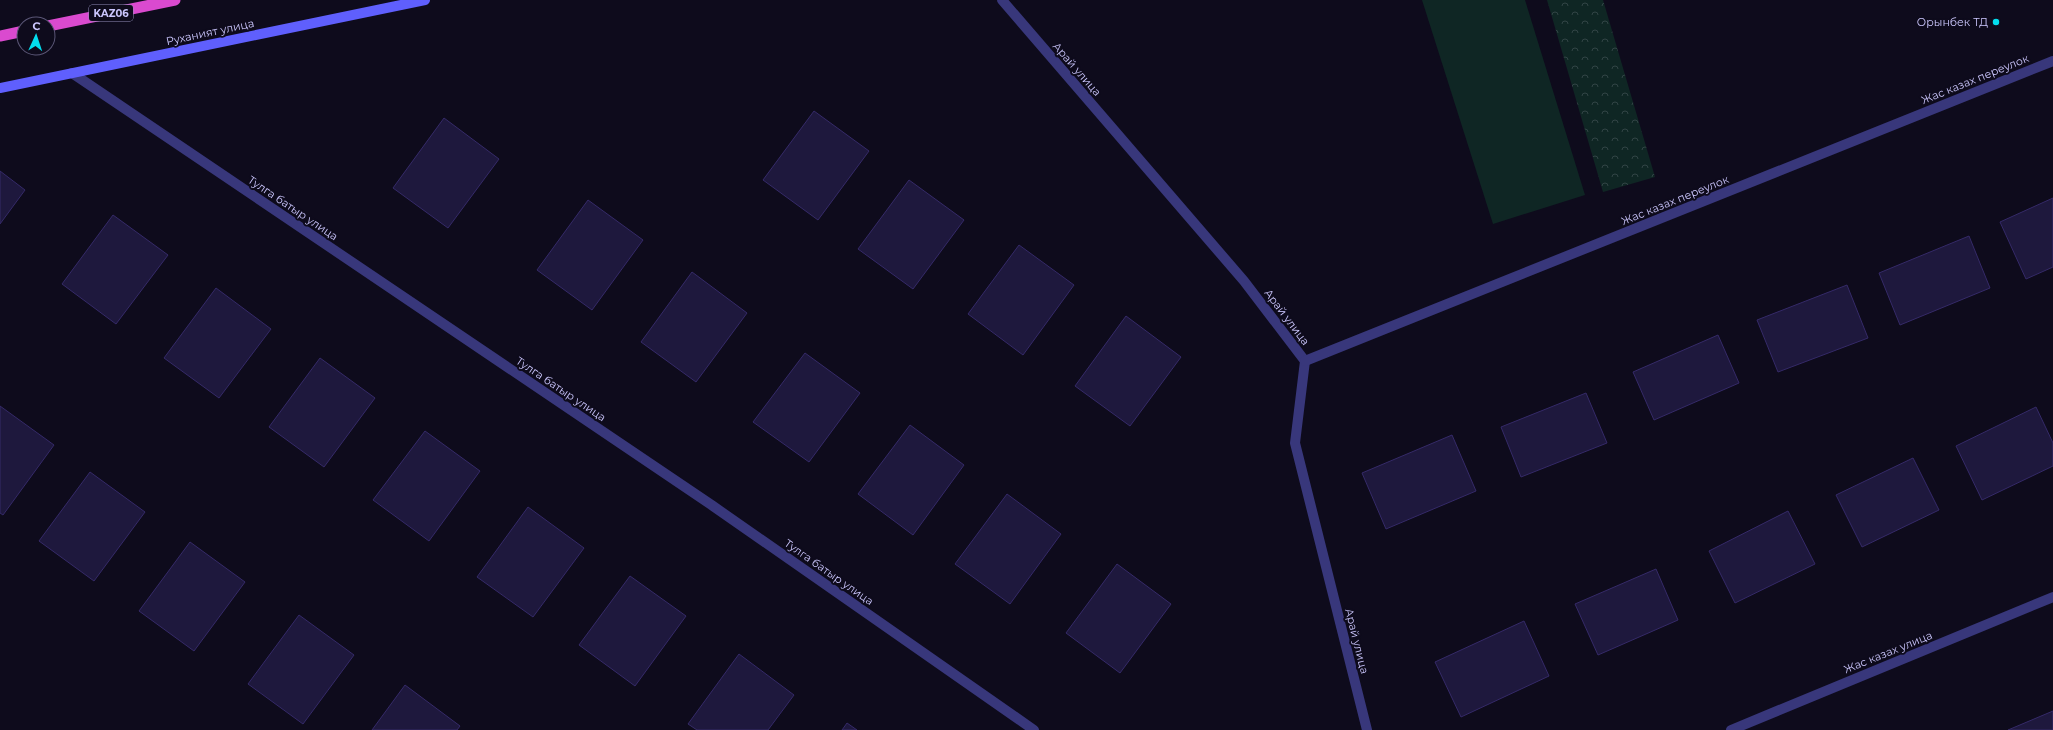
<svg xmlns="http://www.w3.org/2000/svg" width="2053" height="730" font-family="Montserrat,sans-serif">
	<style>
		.forest { fill: url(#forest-crowns) }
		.garden { fill: #0f2624 }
		.building { fill: #1e183d; stroke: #352a68 }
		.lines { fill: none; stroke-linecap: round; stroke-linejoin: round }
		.minor { stroke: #38377b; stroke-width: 10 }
		.secondary { stroke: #5f5ffd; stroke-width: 10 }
		.trunk { stroke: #da4acf; stroke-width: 11 }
		.poi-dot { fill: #03ddee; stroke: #0e0b1c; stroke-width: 1.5 }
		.labels { text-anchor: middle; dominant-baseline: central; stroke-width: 4; stroke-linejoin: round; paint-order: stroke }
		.shield { fill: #0e0b1c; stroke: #938fba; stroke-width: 1 }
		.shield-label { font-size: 10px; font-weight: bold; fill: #ccc7fe }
		.poi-label { font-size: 11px; fill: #ccc7fe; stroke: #0e0b1c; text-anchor: end }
		.street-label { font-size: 11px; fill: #ccc7fe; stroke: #0e0b1c }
	</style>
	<defs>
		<pattern id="forest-crowns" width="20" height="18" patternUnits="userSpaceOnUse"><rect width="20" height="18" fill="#0f2624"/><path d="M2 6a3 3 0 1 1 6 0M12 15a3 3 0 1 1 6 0" fill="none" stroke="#314445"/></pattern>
	</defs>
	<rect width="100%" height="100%" fill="#0e0b1c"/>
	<polygon class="forest" points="1547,0 1603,0 1655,177 1603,192"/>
	<polygon class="garden" points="1422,0 1525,0 1585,195 1493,224"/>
	<g class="building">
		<polygon points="814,111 869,151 818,220 763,180"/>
		<polygon points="444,118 499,159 448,228 393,188"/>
		<polygon points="0,171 25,190 0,224"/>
		<polygon points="909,180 964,220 913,289 858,249"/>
		<polygon points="2053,198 2053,267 2026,279 2000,222"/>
		<polygon points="588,200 643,240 592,310 537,270"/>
		<polygon points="113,215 168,255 116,324 62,284"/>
		<polygon points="1969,236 1990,288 1900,325 1879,273"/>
		<polygon points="1019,245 1074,285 1023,355 968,314"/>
		<polygon points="692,272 747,313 696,382 641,342"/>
		<polygon points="1847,285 1868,338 1778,372 1757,320"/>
		<polygon points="216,288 271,329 219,398 164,358"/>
		<polygon points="1126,316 1181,357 1130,426 1075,386"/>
		<polygon points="1718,335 1739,383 1654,420 1633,372"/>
		<polygon points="805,353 860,393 809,462 753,422"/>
		<polygon points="320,358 375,398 324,467 269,427"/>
		<polygon points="1586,393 1607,443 1521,477 1501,427"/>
		<polygon points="0,406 54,445 3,515 0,513"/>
		<polygon points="2036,407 2053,443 2053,466 1982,500 1956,446"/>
		<polygon points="910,425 964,465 913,535 858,494"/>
		<polygon points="425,431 480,471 429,541 373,500"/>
		<polygon points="1452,435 1476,491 1386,529 1362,473"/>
		<polygon points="1913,458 1939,510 1862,547 1836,495"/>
		<polygon points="90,472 145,512 94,581 39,541"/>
		<polygon points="1007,494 1061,534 1010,604 955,564"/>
		<polygon points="528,507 584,548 533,617 477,577"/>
		<polygon points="1788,511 1815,564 1735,603 1709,551"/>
		<polygon points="190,542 245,582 194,651 139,611"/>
		<polygon points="1117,564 1171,604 1120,673 1066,633"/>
		<polygon points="1656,569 1678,620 1598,655 1575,604"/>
		<polygon points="630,576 686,616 635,686 579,645"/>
		<polygon points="299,615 354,655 303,724 248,684"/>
		<polygon points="1524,621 1549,676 1461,717 1435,662"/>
		<polygon points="739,654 794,695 768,730 697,730 688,724"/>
		<polygon points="405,685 460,726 457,730 372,730"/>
		<polygon points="2053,711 2053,730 2008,730"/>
		<polygon points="847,723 857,730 842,730"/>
	</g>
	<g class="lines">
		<g class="minor">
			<polyline points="1002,0 1244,281 1305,361 1295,443 1367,730"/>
			<polyline points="72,73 713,506 1034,730"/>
			<polyline points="1305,361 2053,61"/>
			<polyline points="1731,730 2053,597"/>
		</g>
		<polyline class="secondary" points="0,88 425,0"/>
		<g class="trunk">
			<polyline points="48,26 175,0"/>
			<polyline points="0,36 24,31"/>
		</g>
	</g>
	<circle class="poi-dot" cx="1996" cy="22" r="4"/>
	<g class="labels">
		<rect class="shield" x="89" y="5" width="44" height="16" rx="3"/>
		<g class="shield-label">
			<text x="111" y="13">KАZ06</text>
		</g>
		<g class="poi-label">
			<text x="1988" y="22">Орынбек ТД</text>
		</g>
		<g class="street-label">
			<text transform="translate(210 32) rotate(-12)">Руханият улица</text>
			<text transform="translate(1077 69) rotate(49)">Арай улица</text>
			<text transform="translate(1975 79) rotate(-22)">Жас казах переулок</text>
			<text transform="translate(1675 200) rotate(-22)">Жас казах переулок</text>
			<text transform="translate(293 208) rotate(34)">Тулга батыр улица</text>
			<text transform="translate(1287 317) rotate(53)">Арай улица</text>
			<text transform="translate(561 389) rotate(34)">Тулга батыр улица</text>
			<text transform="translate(829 572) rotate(35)">Тулга батыр улица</text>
			<text transform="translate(1357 641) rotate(76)">Арай улица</text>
			<text transform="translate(1888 652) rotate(-22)">Жас казах улица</text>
		</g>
	</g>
	<g transform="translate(36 36) rotate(3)"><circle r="19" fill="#0e0b1c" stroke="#5a5676"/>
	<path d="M0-3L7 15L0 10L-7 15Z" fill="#03ddee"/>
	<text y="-6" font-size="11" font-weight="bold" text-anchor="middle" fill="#ccc7fe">С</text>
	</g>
</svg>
